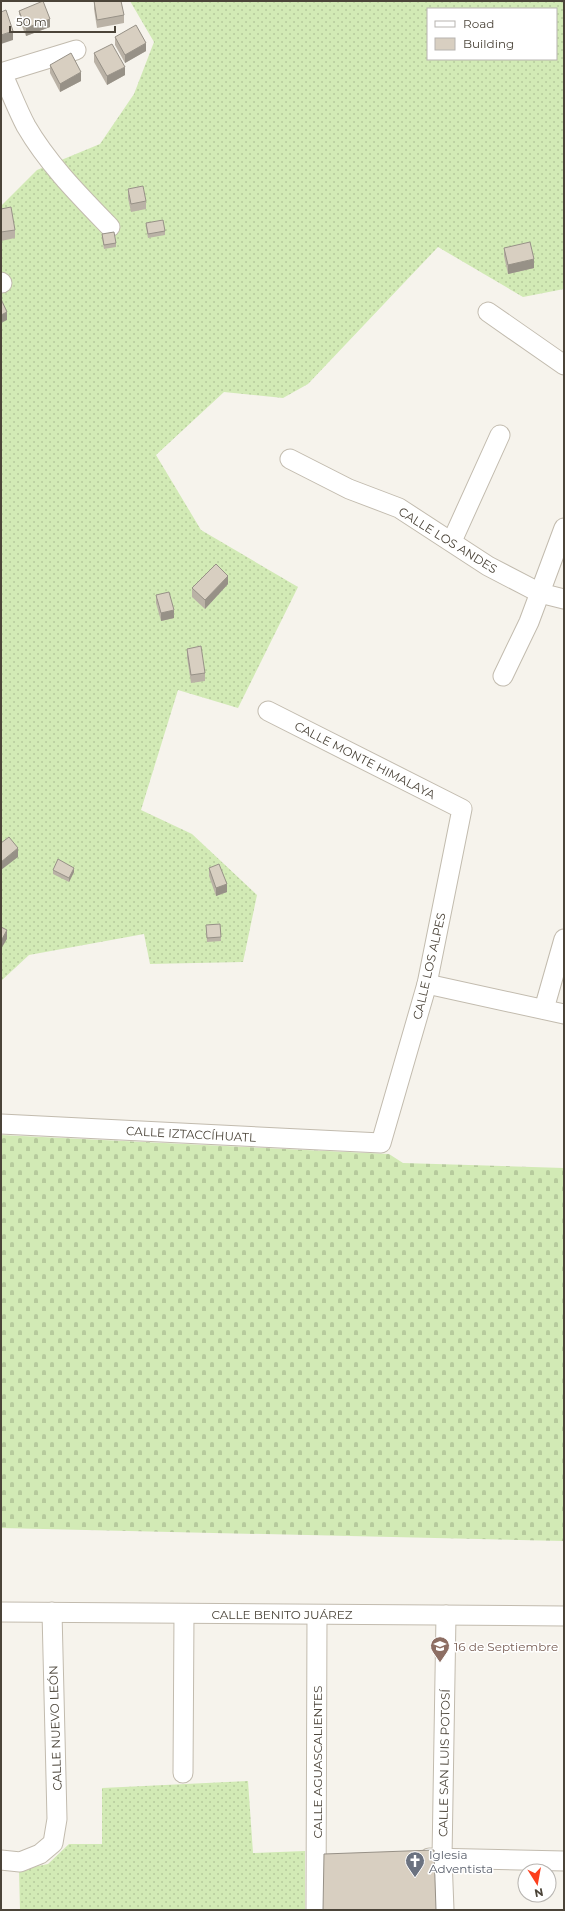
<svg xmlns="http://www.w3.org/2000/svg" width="565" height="1911" font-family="Montserrat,sans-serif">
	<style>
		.grass { fill: url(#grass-dots); fill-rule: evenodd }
		.cemetery { fill: url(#cemetery-stones) }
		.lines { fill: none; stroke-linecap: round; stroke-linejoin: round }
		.minor-casing { stroke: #c2bbae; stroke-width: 21 }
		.minor { stroke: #fff; stroke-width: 19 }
		.wall { fill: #bab2a6 }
		.shaded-wall { fill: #979187 }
		.building { fill: #d8cfc1; stroke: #979187 }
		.labels { text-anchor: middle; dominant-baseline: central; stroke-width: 3; stroke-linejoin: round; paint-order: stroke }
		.street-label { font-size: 12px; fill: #4b4439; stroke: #fff }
		.education-label { font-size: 12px; fill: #785e54; stroke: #fff; text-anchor: start }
		.worship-label { font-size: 12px; fill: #5b616d; stroke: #fff; text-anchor: start }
	</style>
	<defs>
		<pattern id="grass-dots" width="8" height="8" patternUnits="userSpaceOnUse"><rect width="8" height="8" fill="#d2eab5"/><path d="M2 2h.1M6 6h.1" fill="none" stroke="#b6ca9c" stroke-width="1.8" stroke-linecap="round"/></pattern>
		<pattern id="cemetery-stones" width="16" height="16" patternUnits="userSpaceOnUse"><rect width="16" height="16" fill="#d2eab5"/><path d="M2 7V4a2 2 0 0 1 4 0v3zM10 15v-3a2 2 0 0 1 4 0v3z" fill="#b6ca9c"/></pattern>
	</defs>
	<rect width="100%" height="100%" fill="#f6f3ec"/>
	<g class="grass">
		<path d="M130,1H564V289L523,297L438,247L308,384L283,398L224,392L156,455L201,530L298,587L238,708L178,690L141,810L192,834L257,895L243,962L150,964L144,934L29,955L1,981V206L37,170L100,144L134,94L154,42ZM428,9H556V59H428Z"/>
		<polygon points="248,1781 253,1853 305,1851 305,1910 20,1910 19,1870 48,1864 69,1844 102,1844 102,1788"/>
	</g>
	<polygon class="cemetery" points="1,1135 389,1154 403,1163 564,1168 564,1541 1,1528"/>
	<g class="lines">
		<g class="minor-casing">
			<g id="minor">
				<polyline points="1,73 76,50"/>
				<path d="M2,73C10,90 17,109 26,126C48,164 80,196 110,227"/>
				<polyline points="1,282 2,283"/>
				<polyline points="488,312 564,365"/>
				<polyline points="290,459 349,489 399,508 488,566 540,593 564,599"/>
				<polyline points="452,541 500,435"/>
				<polyline points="503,676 529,622 564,528"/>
				<polyline points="427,984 564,1014"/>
				<polyline points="544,1009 564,939"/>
				<polyline points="1,1124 381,1143 427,984 462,809 268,711"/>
				<polyline points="1,1612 564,1616"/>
				<polyline points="183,1773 184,1614"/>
				<polyline points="429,1858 564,1861"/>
				<polyline points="1,1860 20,1862 40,1854 53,1843 57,1819 52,1612"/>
				<polyline points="316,1910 317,1615"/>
				<polyline points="444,1910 442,1858 446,1615"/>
			</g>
		</g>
		<use href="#minor" class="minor"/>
	</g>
	<g class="wall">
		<polygon points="94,1 124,15 124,23 97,28 94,9"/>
		<polygon points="19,11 50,27 26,36 19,19"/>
		<polygon points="115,37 146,51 125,63 115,45"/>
		<polygon points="94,53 125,75 107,85 94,62"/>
		<polygon points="50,65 81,81 60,92 50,73"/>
		<polygon points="128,189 146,201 146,209 131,212 128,198"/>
		<polygon points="1,209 15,230 15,238 1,241"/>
		<polygon points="146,223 165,231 165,235 148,238 146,227"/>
		<polygon points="102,234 116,243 116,247 104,249 102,238"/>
		<polygon points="504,248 534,268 508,274 504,256"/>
		<polygon points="228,584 205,609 192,597 192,588"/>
		<polygon points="156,595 174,618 161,621 156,603"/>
		<polygon points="187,649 205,673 205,681 191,683 187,657"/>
		<polygon points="209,868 227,892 216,896 209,876"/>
		<polygon points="53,870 74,872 69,882 53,874"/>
		<polygon points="220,924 221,941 207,942 206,925"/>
	</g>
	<g class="shaded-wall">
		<polygon points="50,19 50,27 26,36 26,28"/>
		<polygon points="13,31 13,40 1,44 1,35"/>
		<polygon points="146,43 146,51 125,63 125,55"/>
		<polygon points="125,67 125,75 107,85 107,76"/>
		<polygon points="81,72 81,81 60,92 60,84"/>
		<polygon points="534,259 534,268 508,274 508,265"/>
		<polygon points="7,312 7,320 1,323 1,315"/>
		<polygon points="228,576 228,584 205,609 205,600"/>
		<polygon points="174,610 174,618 161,621 161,613"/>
		<polygon points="18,848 18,857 1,870 1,862"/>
		<polygon points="74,868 74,872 69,882 69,878"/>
		<polygon points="227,884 227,892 216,896 216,888"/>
		<polygon points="7,930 7,939 1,949 1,941"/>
	</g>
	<g class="building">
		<polygon points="43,1 50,19 26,28 19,11"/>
		<polygon points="94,1 121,1 124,15 97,20"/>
		<polygon points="6,10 13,31 1,35 1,12"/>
		<polygon points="136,25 146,43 125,55 115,37"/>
		<polygon points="112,44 125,67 107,76 94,53"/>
		<polygon points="71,53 81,72 60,84 50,65"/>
		<polygon points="143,186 146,201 131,204 128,189"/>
		<polygon points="11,207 15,230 1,232 1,209"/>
		<polygon points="163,220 165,231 148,234 146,223"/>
		<polygon points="114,232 116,243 104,245 102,234"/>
		<polygon points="530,242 534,259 508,265 504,248"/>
		<polygon points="1,299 7,312 1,315"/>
		<polygon points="216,564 228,576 205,600 192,588"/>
		<polygon points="169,592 174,610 161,613 156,595"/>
		<polygon points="201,646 205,673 191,675 187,649"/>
		<polygon points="9,837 18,848 1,862 1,843"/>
		<polygon points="58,859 74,868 69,878 53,870"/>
		<polygon points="219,864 227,884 216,888 209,868"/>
		<polygon points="220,924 221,937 207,938 206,925"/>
		<polygon points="1,927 7,930 1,941"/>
		<polygon points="434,1850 436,1910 323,1910 324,1854"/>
	</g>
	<defs>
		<g id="school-pin" transform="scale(1)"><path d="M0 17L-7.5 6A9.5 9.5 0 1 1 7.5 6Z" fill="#8d6e63" stroke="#fff"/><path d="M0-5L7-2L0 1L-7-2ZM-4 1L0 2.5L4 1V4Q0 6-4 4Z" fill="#fff"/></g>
		<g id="church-pin" transform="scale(1)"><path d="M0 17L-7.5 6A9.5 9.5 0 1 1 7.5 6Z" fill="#6b7280" stroke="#fff"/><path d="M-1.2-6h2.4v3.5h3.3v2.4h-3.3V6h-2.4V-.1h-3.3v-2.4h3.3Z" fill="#fff"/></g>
	</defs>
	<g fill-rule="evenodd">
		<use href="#school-pin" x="440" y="1646"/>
		<use href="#church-pin" x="415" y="1861"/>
	</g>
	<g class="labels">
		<g class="street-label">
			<text transform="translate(448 540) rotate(32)">CALLE LOS ANDES</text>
			<text transform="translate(365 760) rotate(27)">CALLE MONTE HIMALAYA</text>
			<text transform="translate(429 966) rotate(-77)">CALLE LOS ALPES</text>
			<text transform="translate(191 1134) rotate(3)">CALLE IZTACCÍHUATL</text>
			<text x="282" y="1614">CALLE BENITO JUÁREZ</text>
			<text transform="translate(55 1728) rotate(-92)">CALLE NUEVO LEÓN</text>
			<text transform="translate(317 1762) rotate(-90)">CALLE AGUASCALIENTES</text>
			<text transform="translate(444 1763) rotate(-89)">CALLE SAN LUIS POTOSÍ</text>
		</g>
		<g class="education-label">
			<text x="454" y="1646">16 de Septiembre</text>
		</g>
		<g class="worship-label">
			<text x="429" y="1854">Iglesia<tspan x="429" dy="14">Adventista</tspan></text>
		</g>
	</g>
	<rect width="565" height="1911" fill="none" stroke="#4b4439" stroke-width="4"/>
	<rect x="427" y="8" width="130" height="52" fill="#ffffff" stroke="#b7b4b0"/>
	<rect x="435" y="21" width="20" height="6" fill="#ffffff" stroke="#b7b4b0"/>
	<text x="463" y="28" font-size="12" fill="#4b4439">Road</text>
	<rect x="435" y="38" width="20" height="12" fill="#d8cfc1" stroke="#b7b4b0"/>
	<text x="463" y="48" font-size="12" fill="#4b4439">Building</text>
	<g transform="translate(537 1883) rotate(169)"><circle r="19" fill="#ffffff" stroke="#b7b4b0"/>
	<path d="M0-3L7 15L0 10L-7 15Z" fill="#fc3f1d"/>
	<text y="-6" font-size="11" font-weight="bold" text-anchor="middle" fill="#4b4439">N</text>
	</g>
	<path d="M10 26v6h105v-6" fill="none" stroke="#4b4439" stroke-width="2"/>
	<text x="16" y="26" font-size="12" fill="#4b4439" stroke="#ffffff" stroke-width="3" paint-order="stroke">50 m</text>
</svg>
